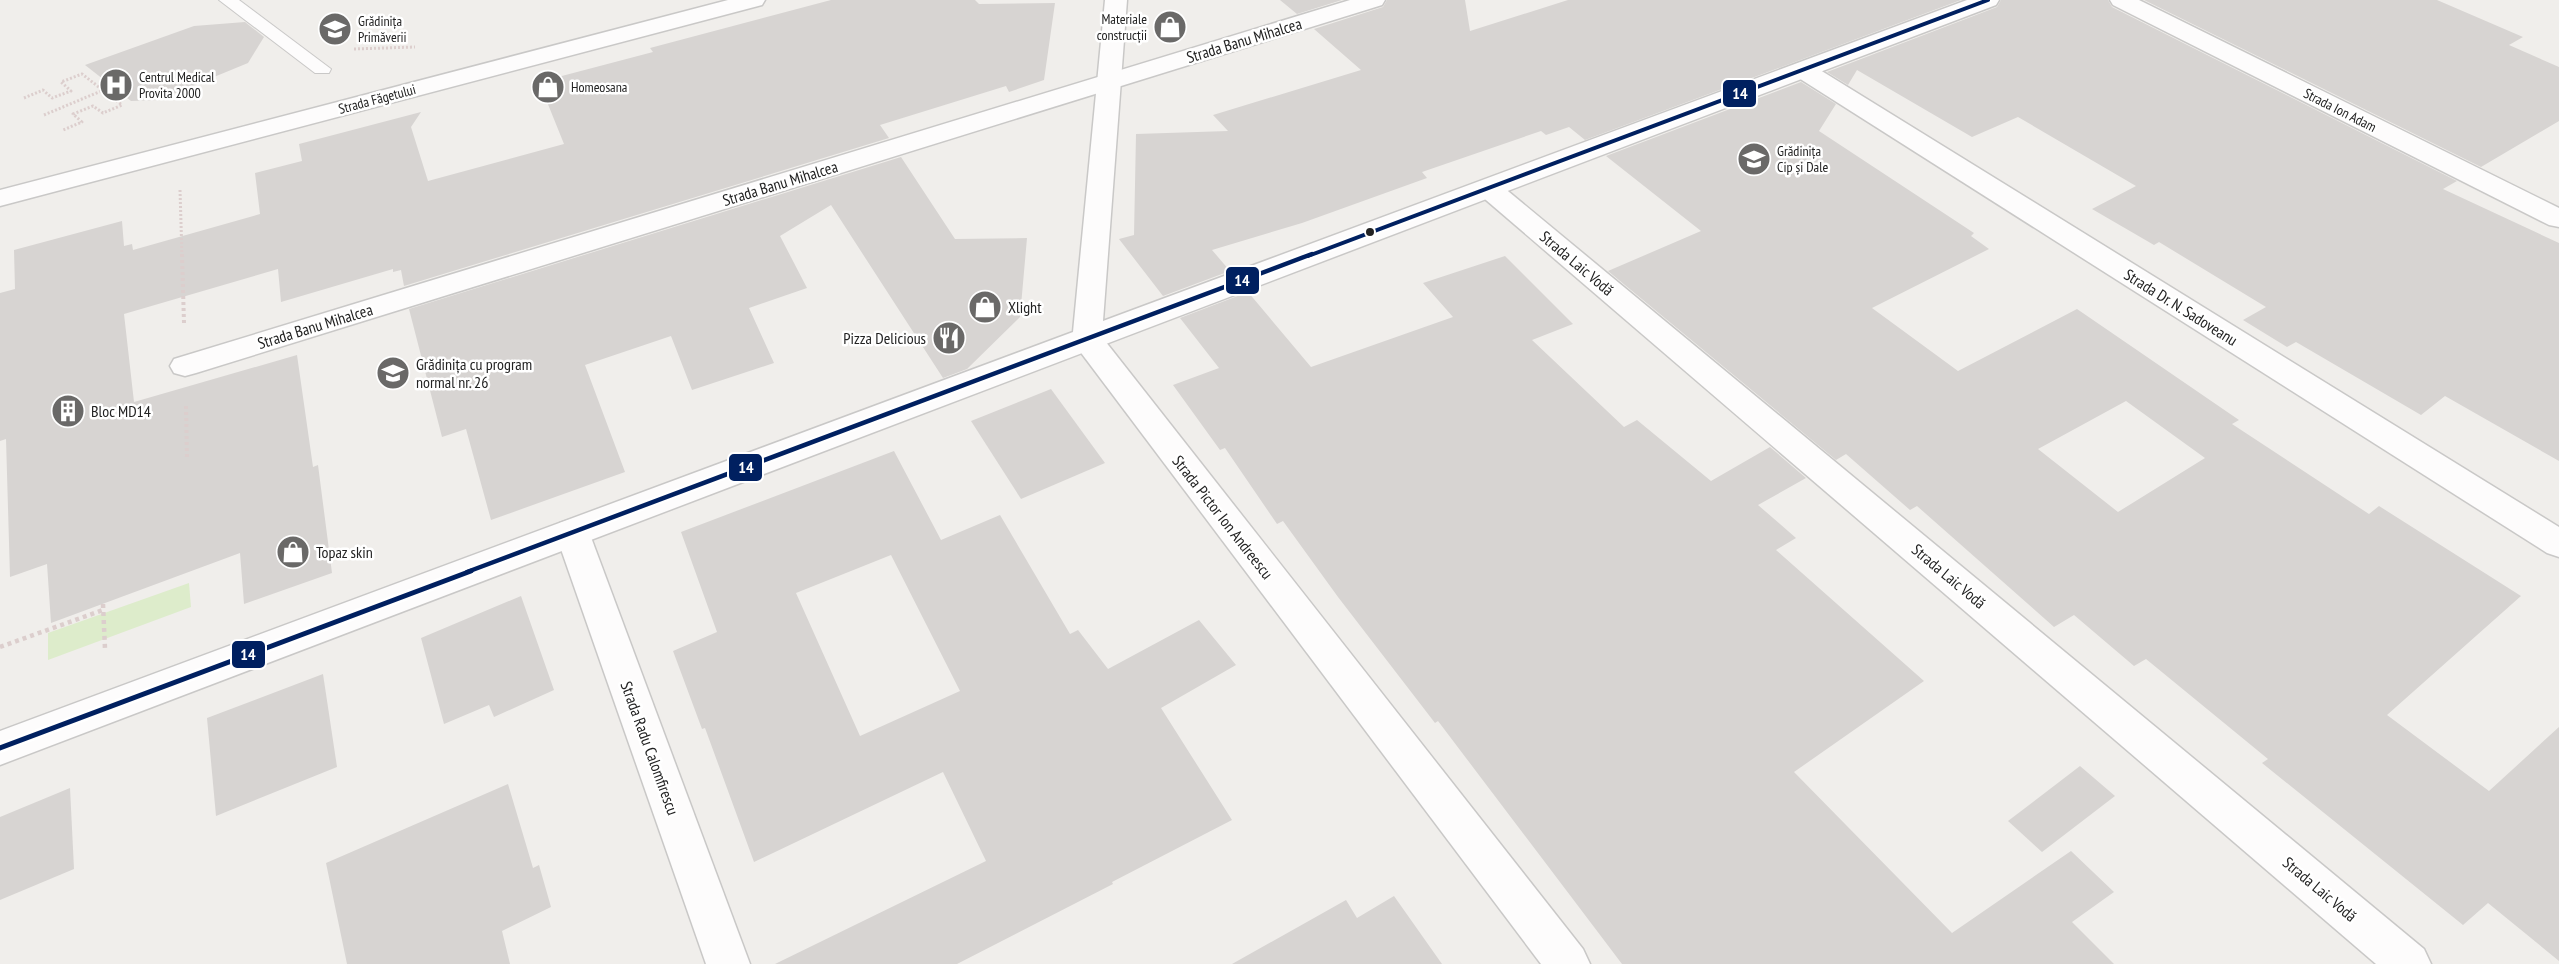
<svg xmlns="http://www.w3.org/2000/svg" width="2559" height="964" font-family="'PT Sans Narrow',sans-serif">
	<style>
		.grass { fill: #ddeccb }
		.building { fill: #d7d4d2; fill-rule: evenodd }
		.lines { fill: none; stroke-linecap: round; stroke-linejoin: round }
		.service-casing { stroke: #c9c8c7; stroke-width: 2 }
		.minor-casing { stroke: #c9c8c7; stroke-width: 3 }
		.tertiary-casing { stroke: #c9c8c7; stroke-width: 3 }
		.path-far2 { stroke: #dccecd; stroke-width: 3; stroke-dasharray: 2 2; stroke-linecap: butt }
		.path-far1 { stroke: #dccecd; stroke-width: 4; stroke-dasharray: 3 3; stroke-linecap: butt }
		.path { stroke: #dccecd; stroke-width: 4.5; stroke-dasharray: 4 4; stroke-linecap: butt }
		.service { fill: #fdfcfc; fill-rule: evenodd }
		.minor { fill: #fdfcfc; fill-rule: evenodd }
		.tertiary { fill: #fdfcfc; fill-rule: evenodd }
		.path-bridge { stroke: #dccecd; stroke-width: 3; stroke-dasharray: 2 2; stroke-linecap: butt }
		.bus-1-far2-casing { stroke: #fff; stroke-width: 8 }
		.bus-1-far1-casing { stroke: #fff; stroke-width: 9 }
		.bus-1-casing { stroke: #fff; stroke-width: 10 }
		.bus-1-far2 { stroke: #002060; stroke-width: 4 }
		.bus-1-far1 { stroke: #002060; stroke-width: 4.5 }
		.bus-1 { stroke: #002060; stroke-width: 5 }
		.bus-dot { fill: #222; stroke: #fff; stroke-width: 2 }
		.labels { text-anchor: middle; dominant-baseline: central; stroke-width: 5; stroke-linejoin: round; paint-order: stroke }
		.far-poi-label { font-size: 14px; fill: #222; stroke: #fff; text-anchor: start }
		.far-street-label { font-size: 14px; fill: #222; stroke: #fff }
		.street-label { font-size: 16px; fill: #222; stroke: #fff }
		.poi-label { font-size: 16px; fill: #222; stroke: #fff; text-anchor: start }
		.line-badge { stroke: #fff; stroke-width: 2 }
		.badge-label { font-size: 16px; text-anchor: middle; font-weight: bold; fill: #fff }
	</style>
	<rect width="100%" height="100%" fill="#f0eeeb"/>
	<polygon class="grass" points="189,583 191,607 48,660 48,633"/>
	<g class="building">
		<polygon points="831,0 975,0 979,4 1055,3 1044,80 1009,92 1006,86 880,125 889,138 404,286 401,270 393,272 393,269 281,302 278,269 124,314 134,402 297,355 313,467 318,465 332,573 244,604 240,553 51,623 47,564 10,577 6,439 0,441 0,293 15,289 14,250 122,221 124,246 132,244 133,250 260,214 255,173 302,161 299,144 421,112 411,127 428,181 564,144 539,82 653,52 650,48"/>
		<polygon points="1280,0 1342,0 1297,14"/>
		<polygon points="1387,0 1465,0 1470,31 1568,0 1961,0 1585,140 1569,127 1546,135 1541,131 1422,172 1427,178 1302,223 1212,250 1230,271 1163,296 1119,239 1134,235 1136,134 1228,131 1213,115 1361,70 1314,29 1383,7"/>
		<polygon points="2001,0 2108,0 2112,7 2457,181 2443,189 2559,243 2559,461 2445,396 2421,415 2296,342 2287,347 2243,320 2266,307 2159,242 2154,245 2092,209 2136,186 2018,117 1972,137 1857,70 1848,85 1827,72 1997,7"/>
		<polygon points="2144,0 2437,0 2523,37 2509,45 2559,67 2559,121 2481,167"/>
		<polygon points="245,22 264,37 248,63 158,100 131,101 85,65 194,26"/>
		<path d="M1801,82L1836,104L1819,131L1974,233L1971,236L1989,249L1872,308L1958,371L2077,309L2239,420L2232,424L2369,514L2379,506L2521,596L2387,715L2489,791L2559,727V961L2488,903L2463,925L2262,763L2268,759L2146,659L2134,666L2074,615L2054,627L1917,506L1910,510L1846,454L1836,460L1608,271L1701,231L1606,156ZM2126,401L2205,458L2118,512L2038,449Z"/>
		<polygon points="901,157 955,239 1027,238 1020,317 967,369 943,378 831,205 780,236 807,288 749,308 774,363 692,390 671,336 585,365 625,472 491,520 466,429 442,437 409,309"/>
		<polygon points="1505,256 1573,324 1532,340 1624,427 1637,420 1711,481 1770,447 1806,478 1758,505 1796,538 1776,550 1924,681 1794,772 1952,933 2071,851 2114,892 2072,922 2114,964 1622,964 1438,721 1435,723 1338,597 1283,521 1277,524 1225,448 1220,450 1173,385 1219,368 1180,318 1248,292 1311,367 1453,317 1423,283"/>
		<polygon points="1051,389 1105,463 1021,499 971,421"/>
		<path d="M894,451L941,540L1000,515L1070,634L1078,630L1108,669L1199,620L1236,665L1161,708L1232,820L1112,882L1113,884L957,964H775L986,861L943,772L754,862L705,728L702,729L673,651L717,632L681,532ZM891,555L960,691L860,736L796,593Z"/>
		<polygon points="521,596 554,690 494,717 489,705 444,724 421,638"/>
		<polygon points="323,674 337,767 216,816 207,718"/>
		<polygon points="2080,766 2115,796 2042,852 2008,821"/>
		<polygon points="508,784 533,868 539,865 551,907 502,931 510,964 347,964 326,863"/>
		<polygon points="70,788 74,869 0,900 0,817"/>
		<polygon points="1394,896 1442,964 1232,964 1346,900 1357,918"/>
	</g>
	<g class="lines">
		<g class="service-casing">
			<polygon id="service" points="219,0 239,0 331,69 329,73 315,73"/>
		</g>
		<g class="minor-casing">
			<g id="minor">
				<polygon points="728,0 765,0 762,5 0,206 0,190"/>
				<polygon points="1350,0 1385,0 1382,5 196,373 185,376 174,373 170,366 174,359"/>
				<polygon points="2110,0 2139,0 2559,208 2559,227 2549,225 2113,5"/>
				<polygon points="1803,63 1812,65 2559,527 2559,557 2547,553 1794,75 1791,70 1794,65"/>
				<polygon points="1488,180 1497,182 2424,949 2431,964 2376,964 1479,194 1475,188 1479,182"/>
				<polygon points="1087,329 1098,332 1583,949 1590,964 1541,964 1076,346 1072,339 1076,332"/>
				<polygon points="572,519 584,523 589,532 750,964 706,964 555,532 560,523"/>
			</g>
		</g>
		<g class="tertiary-casing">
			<polygon id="tertiary" points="1105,0 1127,0 1103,321 1967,0 1999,0 1996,5 0,765 0,731 1073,332"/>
		</g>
		<g class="path-far2">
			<polyline points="354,49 415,47"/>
			<polyline points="24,98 43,90 52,98 71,91 61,82 82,74 122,105 103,113 93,106 73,114 82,122 63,130"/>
			<polyline points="180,190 182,256"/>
		</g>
		<g class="path-far1">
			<polyline points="182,254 184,323"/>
			<polyline points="186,406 187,459"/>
		</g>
		<g class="path">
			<polyline points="103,604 105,649"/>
			<polyline points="0,647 103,610"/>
		</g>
		<use href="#service" class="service"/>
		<use href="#minor" class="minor"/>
		<use href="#tertiary" class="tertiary"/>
		<polyline class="path-bridge" points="44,115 113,86"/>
		<g class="bus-1-far2-casing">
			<polyline id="bus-1-far2" points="1308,256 1988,0"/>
		</g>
		<g class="bus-1-far1-casing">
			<polyline id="bus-1-far1" points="467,572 1312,254"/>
		</g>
		<g class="bus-1-casing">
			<polyline id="bus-1" points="0,748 471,571"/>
		</g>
		<use href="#bus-1-far2" class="bus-1-far2"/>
		<use href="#bus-1-far1" class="bus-1-far1"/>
		<use href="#bus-1" class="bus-1"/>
	</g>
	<defs>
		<g id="shop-disc" transform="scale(1.725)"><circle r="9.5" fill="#6a6968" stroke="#fff"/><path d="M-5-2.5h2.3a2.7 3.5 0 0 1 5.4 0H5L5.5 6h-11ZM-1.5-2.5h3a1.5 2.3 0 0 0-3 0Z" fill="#fff"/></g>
		<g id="school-disc" transform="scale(1.725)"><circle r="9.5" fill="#6a6968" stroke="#fff"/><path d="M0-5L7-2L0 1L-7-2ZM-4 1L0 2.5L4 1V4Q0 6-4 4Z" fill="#fff"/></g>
		<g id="hospital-disc" transform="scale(1.725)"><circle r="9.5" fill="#6a6968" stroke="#fff"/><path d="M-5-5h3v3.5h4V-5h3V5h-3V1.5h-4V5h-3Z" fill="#fff"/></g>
		<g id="restaurant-disc" transform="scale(1.725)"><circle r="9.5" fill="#6a6968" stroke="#fff"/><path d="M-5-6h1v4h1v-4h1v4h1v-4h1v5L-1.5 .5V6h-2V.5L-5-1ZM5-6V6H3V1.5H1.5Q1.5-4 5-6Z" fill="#fff"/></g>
		<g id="building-disc" transform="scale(1.725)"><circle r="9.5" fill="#6a6968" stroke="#fff"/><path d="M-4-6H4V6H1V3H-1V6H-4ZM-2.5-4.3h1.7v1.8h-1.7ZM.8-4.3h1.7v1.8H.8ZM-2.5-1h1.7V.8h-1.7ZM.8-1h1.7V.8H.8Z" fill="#fff"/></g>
	</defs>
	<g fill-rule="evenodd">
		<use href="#shop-disc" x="1170" y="27"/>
		<use href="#school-disc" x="335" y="29"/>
		<use href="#hospital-disc" x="116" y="85"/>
		<use href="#shop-disc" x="548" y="87"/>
		<use href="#school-disc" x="1754" y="159"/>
		<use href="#shop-disc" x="985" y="307"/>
		<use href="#restaurant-disc" x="949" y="338"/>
		<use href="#school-disc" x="393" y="373"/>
		<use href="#building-disc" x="68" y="411"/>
		<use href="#shop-disc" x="293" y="552"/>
	</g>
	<circle class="bus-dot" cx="1370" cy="232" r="5"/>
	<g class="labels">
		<g class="far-poi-label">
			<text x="1147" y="19" text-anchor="end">Materiale<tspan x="1147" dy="16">construcții</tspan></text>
			<text x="358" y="21">Grădinița<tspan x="358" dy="16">Primăverii</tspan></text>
			<text x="139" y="77">Centrul Medical<tspan x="139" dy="16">Provita 2000</tspan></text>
			<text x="571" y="87">Homeosana</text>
			<text x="1777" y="151">Grădinița<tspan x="1777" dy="16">Cip și Dale</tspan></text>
		</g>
		<g class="far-street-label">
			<text transform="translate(377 99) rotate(-15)">Strada Făgetului</text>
			<text transform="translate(2340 110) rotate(27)">Strada Ion Adam</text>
		</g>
		<g class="street-label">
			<text transform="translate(1244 40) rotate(-17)">Strada Banu Mihalcea</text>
			<text transform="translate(780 183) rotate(-17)">Strada Banu Mihalcea</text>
			<text transform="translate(1577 263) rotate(40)">Strada Laic Vodă</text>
			<text transform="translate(2181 307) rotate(32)">Strada Dr. N. Sadoveanu</text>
			<text transform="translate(315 326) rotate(-17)">Strada Banu Mihalcea</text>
			<text transform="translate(1223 517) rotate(52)">Strada Pictor Ion Andreescu</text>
			<text transform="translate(1949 576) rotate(40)">Strada Laic Vodă</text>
			<text transform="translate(650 748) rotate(70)">Strada Radu Calomfirescu</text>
			<text transform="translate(2320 889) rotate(40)">Strada Laic Vodă</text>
		</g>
		<g class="poi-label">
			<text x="1008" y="307">Xlight</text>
			<text x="926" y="338" text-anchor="end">Pizza Delicious</text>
			<text x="416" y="364">Grădinița cu program<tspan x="416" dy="18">normal nr. 26</tspan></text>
			<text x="91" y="411">Bloc MD14</text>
			<text x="316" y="552">Topaz skin</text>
		</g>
	</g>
	<g class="line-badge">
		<rect x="1722" y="79" width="35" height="29" rx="6" fill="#002060"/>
		<rect x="1225" y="266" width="35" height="29" rx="6" fill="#002060"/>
		<rect x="728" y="453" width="35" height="29" rx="6" fill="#002060"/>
		<rect x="231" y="640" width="35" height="29" rx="6" fill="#002060"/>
	</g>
	<g class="badge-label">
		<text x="1740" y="99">14</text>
		<text x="1242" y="286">14</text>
		<text x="746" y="473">14</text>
		<text x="248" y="660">14</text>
	</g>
</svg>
